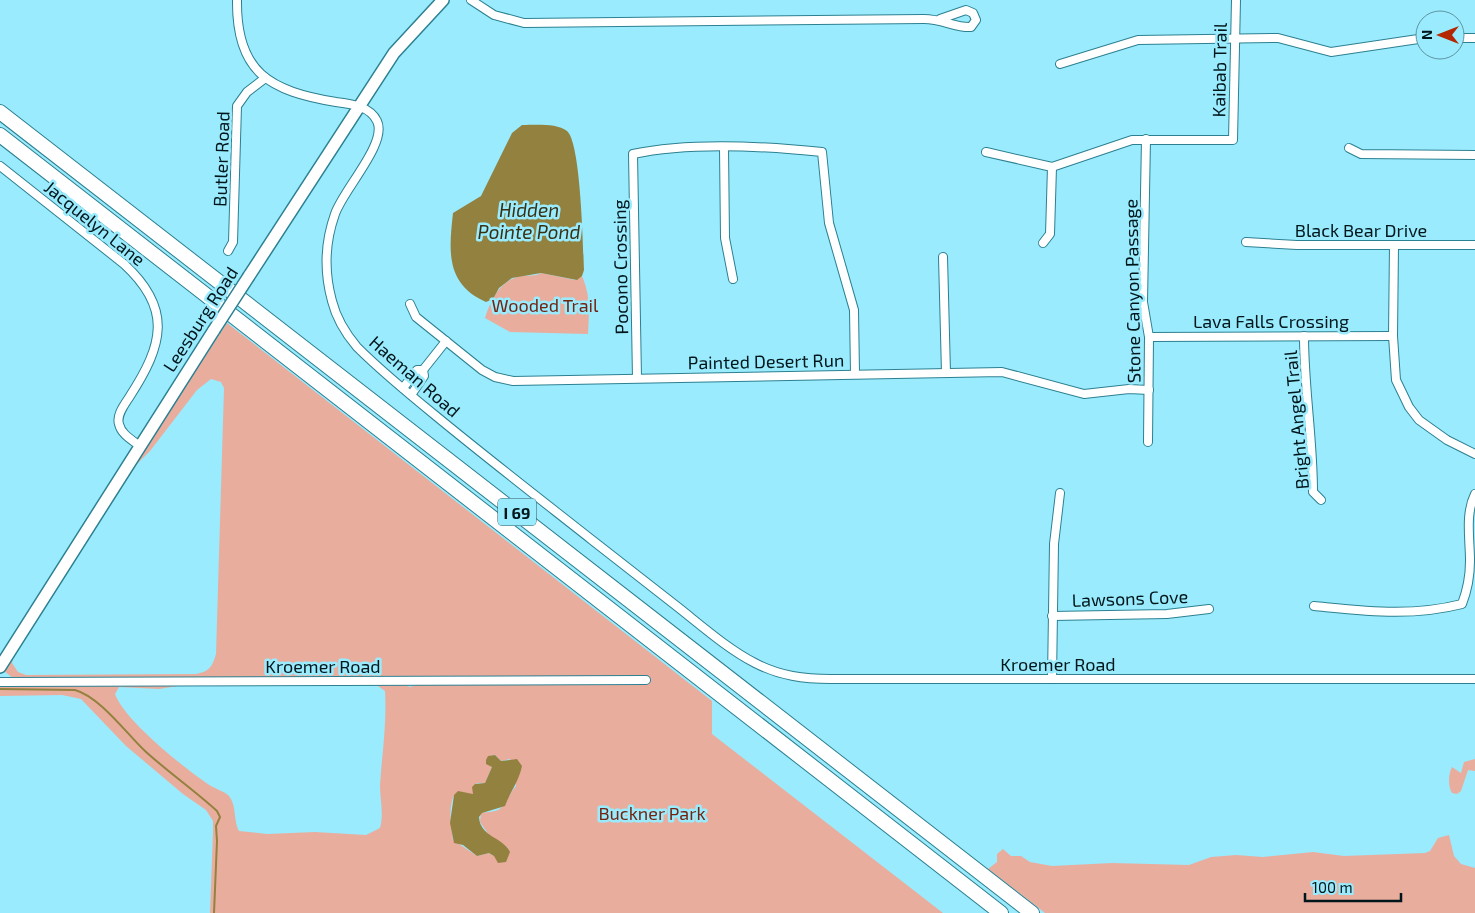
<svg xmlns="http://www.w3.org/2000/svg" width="1475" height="913" font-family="'Exo 2',sans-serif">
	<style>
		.green { fill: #e9ad9e; fill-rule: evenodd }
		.water { fill: #93813f }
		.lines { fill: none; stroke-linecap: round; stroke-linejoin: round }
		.stream { stroke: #93813f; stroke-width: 2 }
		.street-casing { stroke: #2c8091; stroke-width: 10 }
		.secondary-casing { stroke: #2c8091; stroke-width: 14 }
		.highway-casing { stroke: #2c8091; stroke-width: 16 }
		.street { stroke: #fff; stroke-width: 8 }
		.secondary { stroke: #fff; stroke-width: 11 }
		.highway { stroke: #fff; stroke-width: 14 }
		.secondary-bridge-casing { stroke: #2c8091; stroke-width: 14; stroke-linecap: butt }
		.secondary-bridge { stroke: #fff; stroke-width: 11 }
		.labels { text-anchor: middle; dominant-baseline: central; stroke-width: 5; stroke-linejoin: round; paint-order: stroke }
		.shield { fill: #9aebfd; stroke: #2f565f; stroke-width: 1 }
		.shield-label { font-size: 16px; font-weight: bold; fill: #01161b }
		.street-label { font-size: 18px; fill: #01161b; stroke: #9aebfd }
		.park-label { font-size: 18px; fill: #742311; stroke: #9aebfd }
		.water-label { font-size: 19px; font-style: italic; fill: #393012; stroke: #9aebfd }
	</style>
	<rect width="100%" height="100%" fill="#9aebfd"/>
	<g class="green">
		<path d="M541,273L575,280L582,276C591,297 589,312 588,334L510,332L485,318C491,299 501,279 522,276C528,275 535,277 541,273Z"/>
		<path d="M227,323L712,701V734L943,913H210L213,832V821L206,810L183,794L126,746L81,699L62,695L0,696V686L21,684L184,685L159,689L119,687L115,694C124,720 186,770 211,786C216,789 223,791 228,795C237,804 233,820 239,831L267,834L315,832L366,835L380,828C384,814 380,800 380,785C382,754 387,723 385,691L378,686L364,684H404L410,687L421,683L376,678H13L4,671V665L107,504ZM211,379L221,382L224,388L216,654C212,667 210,671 196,674L26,675L18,672L12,663L14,654L137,464L150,451L197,390ZM495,755L501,761L510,759L516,786C510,792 505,807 498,810C493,812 486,812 481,813L480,822L491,838L508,848L494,856L489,853L477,856L453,840C451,826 448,809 454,795L473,794V787L477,783H485L492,767L489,756Z"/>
		<path d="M1475,759V771L1468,770L1461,791L1457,794L1452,793C1448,787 1448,774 1452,767L1461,773L1464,762Z"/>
		<polygon points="1449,835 1454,856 1461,864 1475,868 1475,913 1045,913 988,869 997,862 997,854 1003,849 1011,856 1021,856 1030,862 1052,866 1112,863 1189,865 1211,857 1236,855 1263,857 1313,852 1344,856 1425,853 1430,851 1438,838"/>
	</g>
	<g class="water">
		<path d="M522,125C535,125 557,123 567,131C581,143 583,247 584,270L582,276L577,280L541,273L512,278L499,288L493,299L486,302C445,284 449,250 453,213L481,196L512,133Z"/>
		<path d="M495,755L501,761L517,759L522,766C519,781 510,792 505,806L482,813L479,817C480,837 503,837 510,852L506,862L498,863L494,856L489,853L477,856L463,845L454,843L450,823L454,795L458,791L473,794L472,787L475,784L485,783L492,767L486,764V760L488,756Z"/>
	</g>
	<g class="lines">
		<path class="stream" d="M0,689L75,690C100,697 126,733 145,751C168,772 194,790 217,811L220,817L216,826L217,841L214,913"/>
		<g class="street-casing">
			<g id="street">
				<path d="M237,0C236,73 270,91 336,102C351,104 370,106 377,121C388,143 343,190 335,214C325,242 324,272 332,301C336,317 346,334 357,347C382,372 409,394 436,416C487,458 540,499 592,540C621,563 650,585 679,608C703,627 728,649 755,663C780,676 804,679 831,679H1475"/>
				<path d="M471,0L494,15L524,23L924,19C942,19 956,28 971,27L976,20L973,13L966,10L940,19"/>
				<polyline points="1455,38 1475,38"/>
				<polyline points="1060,64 1138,40 1278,38 1331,52 1425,38"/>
				<polyline points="1146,139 1143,302 1149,337 1148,442"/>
				<polyline points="724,148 725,238 733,279"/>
				<polyline points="1349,148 1361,154 1475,155"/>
				<polyline points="986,152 1052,167 1132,140 1233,140 1236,0"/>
				<path d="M0,166L124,264C173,309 163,345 130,396C125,404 116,415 119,424C121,434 132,440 140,446"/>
				<polyline points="1246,242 1297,245 1475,245"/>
				<polyline points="1043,243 1050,234 1052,167"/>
				<polyline points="1394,245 1393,336 1396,380 1409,407 1419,420 1447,440 1475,454"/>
				<polyline points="228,251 233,242 237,106 247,92 264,79"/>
				<polyline points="943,257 946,373"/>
				<polyline points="410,304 416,317 482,370 495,377 513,381 1002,372 1084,394 1129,389 1149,390"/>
				<path d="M1304,336C1304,388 1313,439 1313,492L1321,500"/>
				<polyline points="1149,337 1393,336"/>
				<path d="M637,378L633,154C689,142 764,146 822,152L829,223L854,310L855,374"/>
				<polyline points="403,388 417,370 423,370 446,341"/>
				<polyline points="411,395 424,376 423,370"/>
				<path d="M1314,606C1366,611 1411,617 1462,604C1467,591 1470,575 1470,561C1470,539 1465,514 1475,494"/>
				<polyline points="1052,616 1167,614 1209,609"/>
				<polyline points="1052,679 1054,544 1060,493"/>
				<polyline points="0,682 646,680"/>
			</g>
		</g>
		<g class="secondary-casing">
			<g id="secondary">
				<polyline points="249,276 394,53 443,0"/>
				<polyline points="0,667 214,330"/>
			</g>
		</g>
		<g class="highway-casing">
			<g id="highway">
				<polyline points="0,112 1032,913"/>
				<polyline points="0,135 1001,913"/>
			</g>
		</g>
		<use href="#street" class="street"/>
		<use href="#secondary" class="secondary"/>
		<use href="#highway" class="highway"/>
		<g class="secondary-bridge-casing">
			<polyline id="secondary-bridge" points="214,330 249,276"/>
		</g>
		<use href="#secondary-bridge" class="secondary-bridge"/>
	</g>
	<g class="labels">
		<rect class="shield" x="498" y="498.5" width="38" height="27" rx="4"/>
		<g class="shield-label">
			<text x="517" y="512">I 69</text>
		</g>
		<g class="street-label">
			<text transform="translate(1219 70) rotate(-89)">Kaibab Trail</text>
			<text transform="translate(221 159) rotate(-88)">Butler Road</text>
			<text transform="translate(95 223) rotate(39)">Jacquelyn Lane</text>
			<text x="1361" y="230">Black Bear Drive</text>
			<text transform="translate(620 267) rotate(-91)">Pocono Crossing</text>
			<text transform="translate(1132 291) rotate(-91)">Stone Canyon Passage</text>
			<text transform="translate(200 319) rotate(-57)">Leesburg Road</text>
			<text x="1271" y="321">Lava Falls Crossing</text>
			<text transform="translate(766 361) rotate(-1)">Painted Desert Run</text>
			<text transform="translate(415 376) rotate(41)">Haeman Road</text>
			<text transform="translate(1296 420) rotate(-95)">Bright Angel Trail</text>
			<text transform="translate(1130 598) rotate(-2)">Lawsons Cove</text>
			<text x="1058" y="664">Kroemer Road</text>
			<text x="323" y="666">Kroemer Road</text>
		</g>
		<g class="park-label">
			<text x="545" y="305">Wooded Trail</text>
			<text x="652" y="813">Buckner Park</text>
		</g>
		<g class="water-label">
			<text x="529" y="209">Hidden<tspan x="529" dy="22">Pointe Pond</tspan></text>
		</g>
	</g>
	<g transform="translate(1440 35) rotate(270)"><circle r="24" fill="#9aebfd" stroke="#5d96a3"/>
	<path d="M0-4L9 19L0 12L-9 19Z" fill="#b32803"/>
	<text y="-8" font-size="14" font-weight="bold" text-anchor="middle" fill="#01161b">N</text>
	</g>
	<path d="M1305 893v8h96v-8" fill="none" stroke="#01161b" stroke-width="2.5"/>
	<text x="1312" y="893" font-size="15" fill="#01161b" stroke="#9aebfd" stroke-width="4" paint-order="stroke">100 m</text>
</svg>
